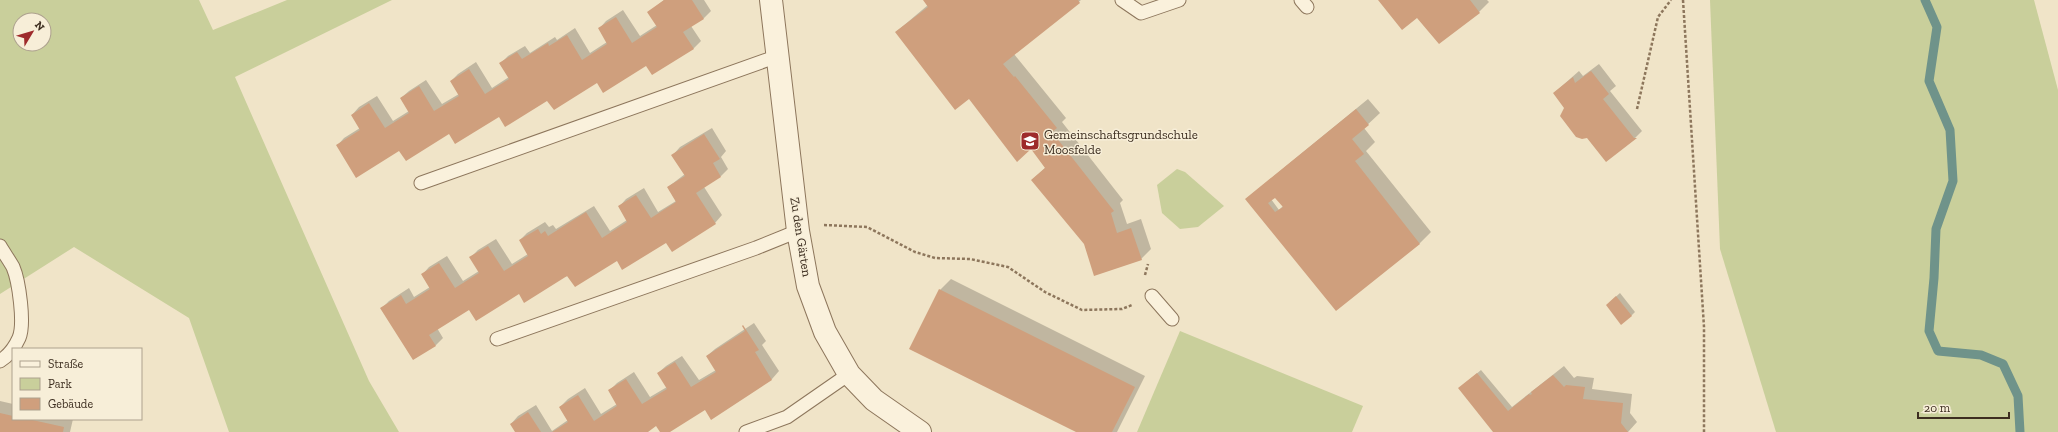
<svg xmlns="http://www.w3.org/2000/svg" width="2058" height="432" font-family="'Zilla Slab',serif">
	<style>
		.green { fill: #c9cf9b; fill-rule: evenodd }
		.shadow { fill: #0003; fill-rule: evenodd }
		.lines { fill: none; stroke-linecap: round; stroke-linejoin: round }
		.stream { stroke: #6f938a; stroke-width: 9 }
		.building { fill: #cf9f7d; fill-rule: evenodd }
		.lane-casing { stroke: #8d765c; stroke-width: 15 }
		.street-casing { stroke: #8d765c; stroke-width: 24 }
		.path { stroke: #8d765c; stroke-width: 2.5; stroke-dasharray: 3 2; stroke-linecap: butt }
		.lane { stroke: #faf1dc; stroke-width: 13 }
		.street { stroke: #faf1dc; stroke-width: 22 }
		.labels { text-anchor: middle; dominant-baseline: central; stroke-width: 3; stroke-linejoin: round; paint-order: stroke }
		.poi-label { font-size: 13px; fill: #3d2e20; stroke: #f7eed8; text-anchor: start }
		.street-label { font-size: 13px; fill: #3d2e20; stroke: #f7eed8 }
	</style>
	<rect width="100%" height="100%" fill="#f0e4c8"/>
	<g class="green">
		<path d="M0,0H199L213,30L287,0H392L235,77L369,381L399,432H229L189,318L74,247L0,294ZM20,20H44V44H20Z"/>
		<polygon points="1710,0 2034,0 2058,90 2058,432 1776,432 1720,249"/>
		<polygon points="1177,169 1185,172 1224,206 1198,227 1180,229 1162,213 1157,185"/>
		<polygon points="1180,331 1363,406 1352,432 1137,432"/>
	</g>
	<g class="shadow">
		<polygon points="664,0 704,0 711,11 704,18 691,26 701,41 694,48 652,74 646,64 400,150 337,146 344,138 360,128 352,115 359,107 377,96 393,121 409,111 401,98 409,91 426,80 442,104 459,94 451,81 458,74 476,62 492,88 509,77 500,64 508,56 525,46 530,53 555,37 557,40 575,28 590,53 607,42 599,29 606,21 623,10 640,36 657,25 649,12"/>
		<polygon points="924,0 1081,0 1014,54 1066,118 1062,122 1123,200 1120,203 1127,224 1141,219 1151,249 1141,259 1085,244 1032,180 1046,167 1031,148 969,98 896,32 928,5"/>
		<polygon points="1380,0 1487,0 1489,2 1479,12 1418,17"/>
		<polygon points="1599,64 1616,86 1610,91 1642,131 1634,139 1565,108 1554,93 1579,71 1583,76"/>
		<path d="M1368,99L1380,113L1364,128L1375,142L1366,151L1431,232L1420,243L1336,310L1246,199ZM1275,196L1283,206L1279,210L1271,199Z"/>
		<polygon points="712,128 726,151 721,157 728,169 721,176 704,187 722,215 715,223 617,260 469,308 437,328 443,338 436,345 413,359 382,308 389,301 409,288 414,297 430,287 422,275 429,267 447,256 463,281 479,271 471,257 478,250 496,239 512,264 528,254 520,240 527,233 545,222 549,227 553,225 556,229 594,206 610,231 627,220 619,207 626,199 644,188 658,212 676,201 668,187 685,174 673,155 680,147"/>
		<polygon points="951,279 1145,376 1117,432 1078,432 940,290"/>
		<polygon points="1620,293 1635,312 1631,316 1611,301"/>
		<polygon points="754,323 766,341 762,345 779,371 772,379 712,418 705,409 668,432 661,432 657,425 646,432 516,432 511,424 518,416 536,405 552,431 568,420 560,407 568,399 585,388 601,414 617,404 609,391 617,383 634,372 650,397 667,387 658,373 666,366 682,356 699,380 716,370 707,356 715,349"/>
		<polygon points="1564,366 1574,378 1577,376 1594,378 1592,389 1632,394 1630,413 1637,422 1628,432 1494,432 1463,385 1481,370 1512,407"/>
		<polygon points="0,401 13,404 13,419 73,419 70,432 0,432"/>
	</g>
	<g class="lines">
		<polyline class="stream" points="1925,0 1937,27 1929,81 1950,130 1953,181 1936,229 1934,278 1929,331 1938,351 1981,355 2003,364 2018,396 2020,432"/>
	</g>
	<g class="building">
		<polygon points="664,0 692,0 704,19 683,32 694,49 652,75 646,66 603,93 597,83 554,110 547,101 505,127 499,117 455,144 449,134 406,161 399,151 356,178 336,145 360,130 351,115 369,103 385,128 409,113 400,98 419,86 434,111 459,96 450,81 469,69 485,94 509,79 499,63 517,52 522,59 548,43 549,46 567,35 582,60 607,44 598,28 616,17 632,43 657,27 647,12"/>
		<polygon points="923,0 1078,0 1080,3 1003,64 1014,77 1015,76 1057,128 1052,132 1114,211 1111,213 1117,233 1131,228 1142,260 1094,276 1084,244 1031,180 1045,168 1031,149 1017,162 969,99 955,110 895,32 928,7"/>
		<polygon points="1378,0 1470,0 1480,13 1439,44 1417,18 1402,30"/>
		<polygon points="1591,71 1609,94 1603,99 1634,138 1637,138 1606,162 1587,138 1582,139 1576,137 1560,116 1564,108 1553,93 1573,77 1575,83"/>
		<path d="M1356,109L1369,125L1352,139L1364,154L1355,161L1420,244L1336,311L1245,199ZM1275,198L1283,207L1275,212L1268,203Z"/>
		<polygon points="704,134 720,159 713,163 721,177 696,193 716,224 672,252 666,243 622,270 617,261 575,287 567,276 524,303 519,294 476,321 469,310 429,335 436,346 413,360 380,308 401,295 406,304 430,289 421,274 439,263 455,288 479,273 469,257 488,246 504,271 528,256 519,240 538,229 541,234 545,231 548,236 586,212 602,238 627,222 618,206 636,195 651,218 676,202 667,187 685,176 671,155"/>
		<polygon points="939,289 1135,387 1112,432 1076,432 909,349"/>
		<polygon points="1616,296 1632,316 1621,325 1606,305"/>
		<polygon points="743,325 759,350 755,352 772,380 711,420 705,410 670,432 660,432 656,426 648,432 552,432 568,422 559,407 578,395 594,421 617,406 608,390 626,379 642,404 667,389 657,373 675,362 691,387 716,372 706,356 745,331 742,326"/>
		<polygon points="1477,373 1508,411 1529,394 1530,395 1532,394 1531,392 1553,375 1564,387 1566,385 1585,387 1583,399 1623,403 1621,423 1628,432 1493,432 1458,388"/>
		<polygon points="528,412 541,432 515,432 510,424"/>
		<polygon points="0,413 13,416 13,419 28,419 64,427 63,432 0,432"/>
	</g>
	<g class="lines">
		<g class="lane-casing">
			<g id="lane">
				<polyline points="1122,0 1141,13 1179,0"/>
				<polyline points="1301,0 1307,7"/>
				<polyline points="421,183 778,56"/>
				<path d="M0,246C4,253 9,260 13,267C19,281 25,324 19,338C15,347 8,356 0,361"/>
				<polyline points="1152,296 1172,319"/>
				<polyline points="497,339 756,248 798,231"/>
				<polyline points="746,432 787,417 849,374"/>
			</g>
		</g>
		<g class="street-casing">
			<polyline id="street" points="771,0 798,231 808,286 825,332 849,374 874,400 920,432"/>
		</g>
		<g class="path">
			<polyline points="1683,0 1704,327 1704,432"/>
			<polyline points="1637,109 1658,17 1671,0"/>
			<polyline points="824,225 867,227 915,252 935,258 970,259 1008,267 1045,292 1082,310 1122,309 1132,305"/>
			<polyline points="1145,275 1148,264"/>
		</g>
		<use href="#lane" class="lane"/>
		<use href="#street" class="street"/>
	</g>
	<defs>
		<g id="school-square" transform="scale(1)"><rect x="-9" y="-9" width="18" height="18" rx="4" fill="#9e2a2b" stroke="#f7eed8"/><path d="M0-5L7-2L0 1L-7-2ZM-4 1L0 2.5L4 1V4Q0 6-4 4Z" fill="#fff"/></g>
	</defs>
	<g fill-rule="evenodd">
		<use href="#school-square" x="1030" y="141"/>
	</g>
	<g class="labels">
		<g class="poi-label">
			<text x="1044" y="134">Gemeinschaftsgrundschule<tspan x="1044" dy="15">Moosfelde</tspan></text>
		</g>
		<g class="street-label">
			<text transform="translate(801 237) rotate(81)">Zu den Gärten</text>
		</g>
	</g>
	<rect x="12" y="348" width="130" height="72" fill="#f7eed8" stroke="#ada18e"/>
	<rect x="20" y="361" width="20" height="6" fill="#faf1dc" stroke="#ada18e"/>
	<text x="48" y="368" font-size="12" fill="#3d2e20">Straße</text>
	<rect x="20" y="378" width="20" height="12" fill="#c9cf9b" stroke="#ada18e"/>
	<text x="48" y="388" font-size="12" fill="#3d2e20">Park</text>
	<rect x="20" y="398" width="20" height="12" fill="#cf9f7d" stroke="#ada18e"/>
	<text x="48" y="408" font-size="12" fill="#3d2e20">Gebäude</text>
	<g transform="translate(32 32) rotate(52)"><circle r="19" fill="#f7eed8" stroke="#ada18e"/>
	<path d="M0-3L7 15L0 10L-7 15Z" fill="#9e2a2b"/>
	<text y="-6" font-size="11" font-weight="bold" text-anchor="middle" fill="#3d2e20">N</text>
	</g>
	<path d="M1918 412v6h91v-6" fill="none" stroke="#3d2e20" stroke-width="2"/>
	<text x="1924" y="412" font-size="12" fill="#3d2e20" stroke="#f7eed8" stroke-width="3" paint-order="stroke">20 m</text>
</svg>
